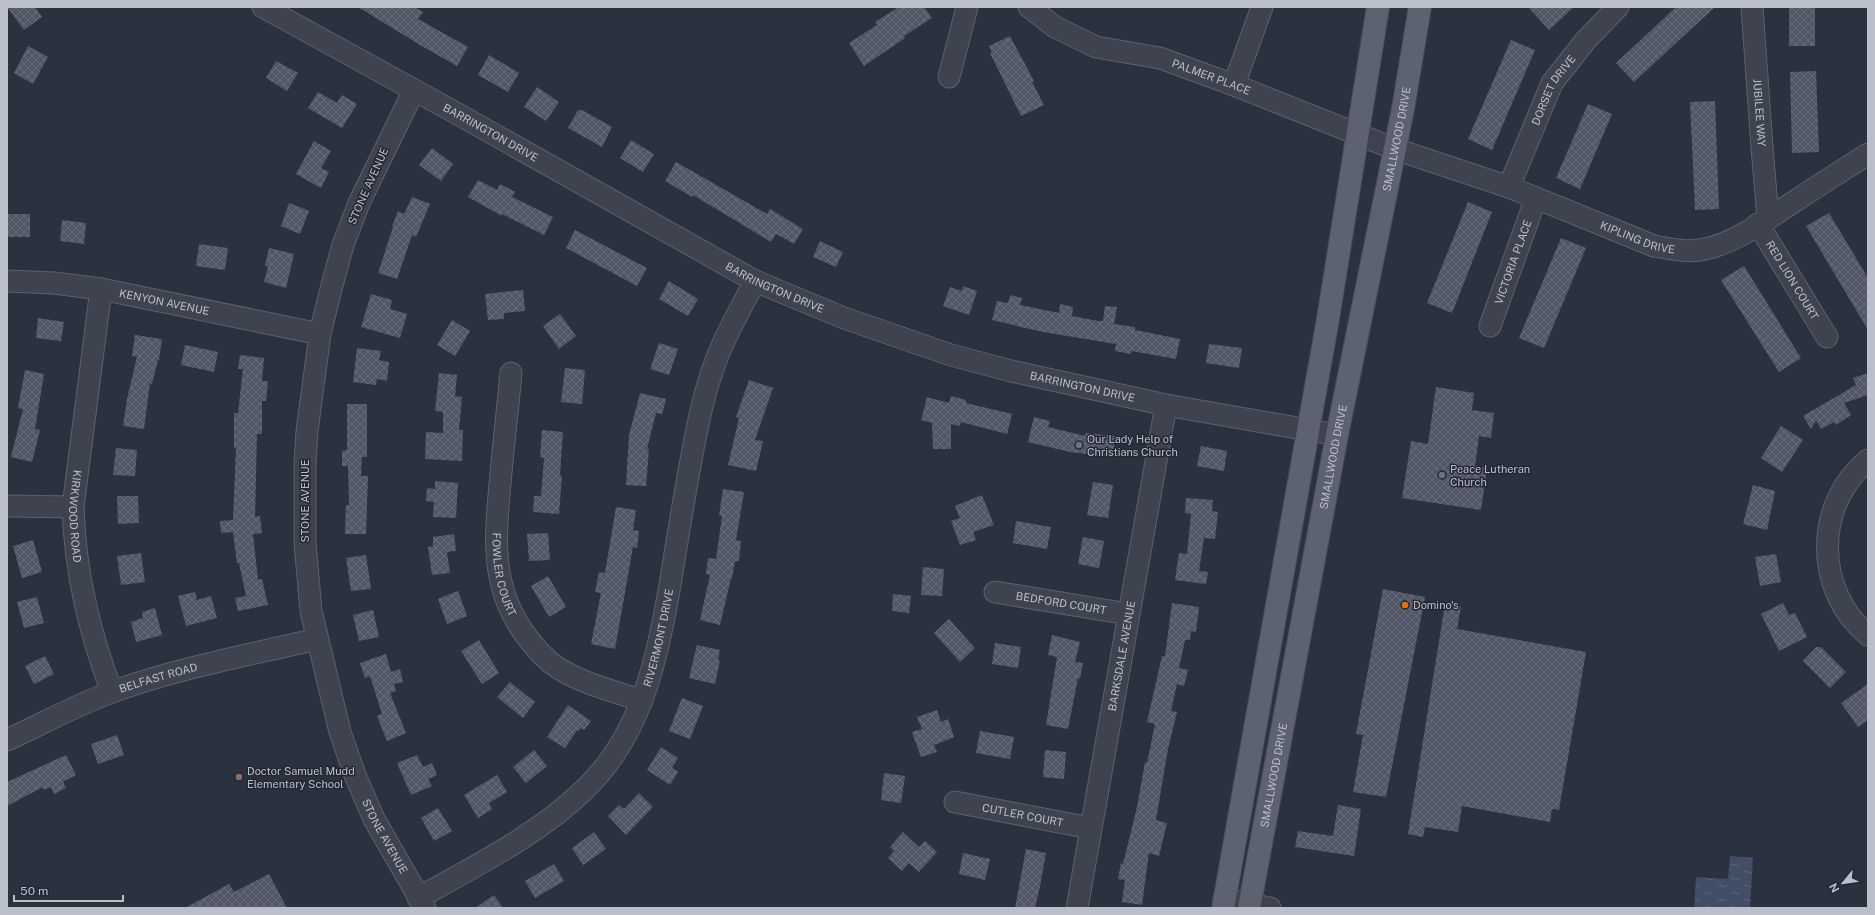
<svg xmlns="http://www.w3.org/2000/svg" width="1875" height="915" font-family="'Public Sans',sans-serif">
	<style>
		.water { fill: url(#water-ripples) }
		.building { fill: url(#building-cross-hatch) }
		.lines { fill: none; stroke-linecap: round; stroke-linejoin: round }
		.minor-casing { stroke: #5c616d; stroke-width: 23 }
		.major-casing { stroke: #484c59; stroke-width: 24 }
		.minor { stroke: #3e434f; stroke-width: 21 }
		.major { stroke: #5c626f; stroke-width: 22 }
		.worship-dot { fill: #6b7280; stroke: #232835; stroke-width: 1.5 }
		.food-dot { fill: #e8710a; stroke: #232835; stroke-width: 1.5 }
		.education-dot { fill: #8d6e63; stroke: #232835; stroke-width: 1.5 }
		.labels { text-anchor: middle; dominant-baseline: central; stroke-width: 3; stroke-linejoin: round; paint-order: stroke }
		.street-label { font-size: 11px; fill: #bbbfca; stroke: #232835 }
		.poi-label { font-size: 11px; fill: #bbbfca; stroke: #232835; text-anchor: start }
	</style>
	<defs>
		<pattern id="water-ripples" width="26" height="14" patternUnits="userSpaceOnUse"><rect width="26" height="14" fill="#424d66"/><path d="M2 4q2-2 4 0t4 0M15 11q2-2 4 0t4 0" fill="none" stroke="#5b657b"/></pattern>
		<pattern id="building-cross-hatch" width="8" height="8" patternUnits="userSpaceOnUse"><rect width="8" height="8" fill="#515767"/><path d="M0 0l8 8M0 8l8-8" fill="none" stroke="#686d7b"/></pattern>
	</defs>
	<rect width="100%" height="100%" fill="#2a313f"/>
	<polygon class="water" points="1730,856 1753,858 1750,908 1694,908 1696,877 1728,879"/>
	<g class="building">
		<polygon points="7,7 35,7 42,17 24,30"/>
		<polygon points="358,7 414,7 423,12 418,19 468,47 457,66 420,45"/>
		<polygon points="899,7 924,7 932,18 904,36 905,38 864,66 849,43 877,25 875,22"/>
		<polygon points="1528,7 1574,7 1549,30"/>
		<polygon points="1676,7 1715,7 1634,82 1616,63"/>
		<rect x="1789" y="7" width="26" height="39"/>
		<polygon points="1010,36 1034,81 1032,82 1044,105 1021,116 990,53 992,52 989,46"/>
		<polygon points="1511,40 1535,50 1492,150 1468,139"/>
		<polygon points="28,46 48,57 33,84 14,73"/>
		<polygon points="489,55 519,73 508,92 478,75"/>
		<polygon points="276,61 298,73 287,91 266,78"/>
		<polygon points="1816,71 1819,152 1792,153 1790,72"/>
		<polygon points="537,87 559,102 546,121 524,107"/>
		<polygon points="318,92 337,103 342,95 357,104 342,128 308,108"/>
		<polygon points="1715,101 1719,209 1695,210 1690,102"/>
		<polygon points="1588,104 1612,114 1580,189 1556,178"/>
		<polygon points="578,110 582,110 612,127 602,147 568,128"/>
		<polygon points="631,140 654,154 643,172 620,158"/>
		<polygon points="314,141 331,151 321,168 329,172 321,188 296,174"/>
		<polygon points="432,148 453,164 441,181 419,165"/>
		<polygon points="676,162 767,214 770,209 803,229 794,244 776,234 771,242 693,195 692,197 665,181"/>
		<polygon points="478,180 497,190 500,184 515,192 512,197 553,217 544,235 502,214 502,216 468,197"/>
		<polygon points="412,197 430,204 416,237 412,235 397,279 378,273 393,227 392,227 398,211 404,214"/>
		<polygon points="1468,202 1492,212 1452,313 1427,303"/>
		<polygon points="289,203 309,211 300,234 281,226"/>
		<polygon points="1829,213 1868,278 1868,330 1806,226"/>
		<rect x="7" y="214" width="23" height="23"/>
		<polygon points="62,220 86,223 84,244 60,241"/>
		<polygon points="575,230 647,268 637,286 566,248"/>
		<polygon points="1561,238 1586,248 1544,348 1519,338"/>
		<polygon points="820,241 843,252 836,267 813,257"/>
		<polygon points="199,244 228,248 225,270 196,266"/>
		<polygon points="269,248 294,254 286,288 264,282 268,266 265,266"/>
		<polygon points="1744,266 1801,358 1779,372 1721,280"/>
		<polygon points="669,281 698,299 688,316 659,299"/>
		<polygon points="963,286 977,291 969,315 943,306 950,287 962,291"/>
		<polygon points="523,290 525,311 504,313 504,319 488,320 485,294"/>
		<polygon points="371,294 392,300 390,309 407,314 400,338 361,327"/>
		<polygon points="1010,295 1022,298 1020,305 1059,313 1060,304 1073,307 1072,316 1098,321 1103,321 1105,306 1117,307 1114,324 1135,327 1135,330 1180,339 1176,359 1132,351 1131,354 1115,351 1116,344 1043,332 992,320 997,301 1008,303"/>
		<polygon points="560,314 576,336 559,349 543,326"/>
		<polygon points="38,318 64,322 61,341 36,338"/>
		<polygon points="452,320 470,331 455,356 437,345"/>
		<polygon points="135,335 162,339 159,360 158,360 152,384 150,383 144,429 123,426 127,399 137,357 132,356"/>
		<polygon points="659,343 678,349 669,375 650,369"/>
		<polygon points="1209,344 1242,348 1239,368 1206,363"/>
		<polygon points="185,345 218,352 214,372 181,365"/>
		<polygon points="357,348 381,351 379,360 389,362 387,381 377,379 376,385 353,382"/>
		<polygon points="240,355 264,358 262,381 268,381 266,401 262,401 262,434 257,434 255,517 260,516 262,533 253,534 258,580 262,579 268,605 238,611 235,598 246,596 239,563 237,563 233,532 221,533 220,521 233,520 236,448 234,448 234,413 238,413 243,369 238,369"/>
		<polygon points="565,368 585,370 582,404 561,402"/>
		<polygon points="25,370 44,374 35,429 40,430 32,462 11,457 23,409 18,408"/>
		<polygon points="439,373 457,375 455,396 462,397 459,430 463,430 462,461 425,459 426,432 443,433 443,412 435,411"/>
		<polygon points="1868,373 1868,395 1844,403 1851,415 1836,425 1834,422 1821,429 1816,421 1811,429 1803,416 1856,385 1853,378"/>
		<polygon points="749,380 773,388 755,440 763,441 756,471 728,465 739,418 736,417"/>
		<polygon points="1436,387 1474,393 1472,410 1494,413 1491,438 1479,436 1475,466 1487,468 1481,510 1402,498 1411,441 1428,444"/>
		<polygon points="640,393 666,399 662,414 656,413 647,449 649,449 646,486 626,485 629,435"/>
		<polygon points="951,396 966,400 966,403 1012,414 1007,434 961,422 960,426 951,424 951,449 933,449 932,423 921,420 927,397 949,403"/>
		<polygon points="347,404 367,404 367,457 362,457 361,476 368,476 366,534 345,534 346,505 349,505 348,466 342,466 342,451 347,450"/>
		<polygon points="1034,417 1050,421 1048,427 1085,436 1086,433 1115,436 1113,457 1070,452 1028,442"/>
		<polygon points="1781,426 1803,440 1782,472 1761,458"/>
		<polygon points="542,430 563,432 560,475 562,476 559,514 533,512 534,496 541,496 544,458 540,457"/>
		<polygon points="1201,446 1227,451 1224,471 1197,466"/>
		<polygon points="116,448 137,450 135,476 113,475"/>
		<polygon points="435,481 458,483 456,518 433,517 434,502 426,501 427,488 435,489"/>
		<polygon points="1093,482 1113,485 1108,518 1087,515"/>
		<polygon points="1753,485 1775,491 1767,530 1743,524"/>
		<polygon points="723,489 744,492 736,540 741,541 739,561 735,561 732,578 731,578 720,625 700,620 710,575 706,574 708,558 716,559 722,516 719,516"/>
		<polygon points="982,495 994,525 973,532 976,540 960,545 951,521 960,518 955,506"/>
		<polygon points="117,496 138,496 139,523 118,524"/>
		<polygon points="1186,498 1213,500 1212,511 1218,512 1215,539 1204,538 1199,571 1208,572 1206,584 1175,580 1179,553 1187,554 1191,514 1185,513"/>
		<polygon points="616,507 636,510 633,530 639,531 637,548 633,547 615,649 591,644 601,593 595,592 599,572 605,573"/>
		<polygon points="1016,521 1051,527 1047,549 1013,543"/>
		<polygon points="548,533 550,560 529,561 527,534"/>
		<polygon points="454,534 456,551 447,552 450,573 432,575 428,547 433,546 433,537"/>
		<polygon points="1083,537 1104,541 1099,568 1078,564"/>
		<polygon points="33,540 42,572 22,578 13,546"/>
		<polygon points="141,553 145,582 121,585 117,556"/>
		<polygon points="1776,554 1781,582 1760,586 1755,557"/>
		<polygon points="366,555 371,589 351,591 346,558"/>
		<polygon points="923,567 944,569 942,596 921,595"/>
		<polygon points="548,576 566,607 549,617 531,586"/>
		<polygon points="1383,589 1425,597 1386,797 1353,792 1363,735 1356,734"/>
		<polygon points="458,591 467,616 447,624 438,599"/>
		<polygon points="195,592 197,600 211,596 217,618 186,626 178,596"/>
		<polygon points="893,594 911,596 909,613 892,611"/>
		<polygon points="37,597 44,623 24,628 17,602"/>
		<polygon points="1172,603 1199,607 1196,632 1191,631 1190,640 1185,640 1179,668 1188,670 1184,686 1177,684 1171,711 1177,712 1168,749 1156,820 1167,823 1159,856 1149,853 1142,905 1122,902 1125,880 1118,879 1121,863 1123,864 1137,807 1145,762 1147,763 1155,724 1147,722 1162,656 1165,656"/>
		<polygon points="1783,603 1789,615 1795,613 1807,637 1779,651 1761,614"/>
		<polygon points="1445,604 1461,606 1457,629 1586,652 1559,810 1552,809 1550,822 1462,806 1458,832 1425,827 1423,837 1408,834"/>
		<polygon points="155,608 162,635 136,642 131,622 143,618 142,612"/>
		<polygon points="373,610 379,637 359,641 353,615"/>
		<polygon points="949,619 975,648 960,662 934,633"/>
		<polygon points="1052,635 1080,642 1075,662 1083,663 1080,679 1078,678 1068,729 1046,725 1057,657 1048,655"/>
		<polygon points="479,640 499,673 482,684 461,651"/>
		<polygon points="995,643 1021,647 1018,668 992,664"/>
		<polygon points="697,645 720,650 718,660 720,660 715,684 689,678"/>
		<polygon points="1816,647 1821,647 1846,672 1830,688 1803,661"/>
		<polygon points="386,654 391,672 400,669 403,682 394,684 396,691 390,693 406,733 387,741 377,716 382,714 370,676 365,678 360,663"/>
		<polygon points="45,656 54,674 34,684 25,666"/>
		<polygon points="510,682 535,702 523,718 497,697"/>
		<polygon points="1868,684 1868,720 1858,727 1841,703"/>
		<polygon points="682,698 703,706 690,739 669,731"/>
		<polygon points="568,705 591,721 584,730 581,728 579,731 577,730 565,748 547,737"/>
		<polygon points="937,710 941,722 948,719 954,737 934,745 937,752 921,757 912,732 922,729 917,717"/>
		<polygon points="980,731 1014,737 1010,759 976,753"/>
		<polygon points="117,735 124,755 98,764 91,744"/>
		<polygon points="661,747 678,758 672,768 678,772 670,785 647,770"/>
		<polygon points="534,750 547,766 526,783 513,767"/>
		<polygon points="1045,750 1066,752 1064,779 1043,777"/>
		<polygon points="66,755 76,775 63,782 66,788 54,794 51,787 44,790 43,787 7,806 7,782"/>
		<polygon points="417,755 423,767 432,763 437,775 428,779 432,786 411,795 397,763"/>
		<polygon points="884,773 905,776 901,803 881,800"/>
		<polygon points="497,775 507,792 489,803 492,809 478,818 464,795"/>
		<polygon points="639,793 653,807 626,835 608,816 619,805 624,809"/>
		<polygon points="1338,805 1361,809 1354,856 1295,847 1298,831 1333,836"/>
		<polygon points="438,808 452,831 434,841 421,818"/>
		<polygon points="594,832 606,849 583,865 572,848"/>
		<polygon points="903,832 919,847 925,841 937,852 919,872 909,863 902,871 888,858 894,851 890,847"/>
		<polygon points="1026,849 1046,853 1040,886 1035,908 1015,908"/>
		<polygon points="963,853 990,859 985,880 959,874"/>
		<polygon points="554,864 564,881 535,898 525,881"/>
		<polygon points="269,874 287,908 185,908 229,884 234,892"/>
		<polygon points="494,895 503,908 475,908"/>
	</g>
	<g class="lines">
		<g class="minor-casing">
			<g id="minor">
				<path id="s1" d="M263,7L456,113L755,281L844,318L951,355L1011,371L1166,405L1337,435"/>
				<path id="s2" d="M1029,7L1055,27L1096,47L1160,58L1234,85L1395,149L1509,187L1654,246C1671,249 1688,253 1705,249C1734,243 1761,223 1786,207C1813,189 1841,171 1868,154"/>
				<path id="s3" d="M1752,7L1762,147L1768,218"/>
				<polyline points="949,77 967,7"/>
				<polyline points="1234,85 1262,7"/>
				<path id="s4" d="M414,90L359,203L343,245L331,289L320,334L307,431L305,463V543L311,611L340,732L355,775L374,819L425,908"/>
				<path id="s5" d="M1509,187L1552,83L1586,40L1618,7"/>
				<path id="s6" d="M1758,224L1827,337"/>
				<path id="s7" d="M7,281L54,283L101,289L320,334"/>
				<path id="s8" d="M101,289L73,507C75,571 89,632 112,692"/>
				<path id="s9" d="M1490,326L1536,198"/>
				<path id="s10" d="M511,373C508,406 504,439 501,473C496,531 488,582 524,633C534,647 544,659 558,668C583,684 615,691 642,701"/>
				<path d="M1868,460C1814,504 1814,591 1868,635"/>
				<polyline points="7,506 73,507"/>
				<path id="s11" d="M995,592L1128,614"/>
				<path id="s12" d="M7,740C42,724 76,705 112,692C178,668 249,655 317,639"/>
				<path id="s13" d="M955,802L1090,828"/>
				<path id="s14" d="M418,898C474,867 541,833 586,788C642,734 657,658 670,585C678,535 686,484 696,434C701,408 708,380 718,355C728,330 742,306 755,281"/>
				<polyline points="1224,899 1270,908"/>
				<path id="s15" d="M1077,908L1166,405"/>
			</g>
		</g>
		<g class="major-casing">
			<g id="major">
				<polyline points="1223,908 1328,319 1378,7"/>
				<path id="s16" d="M1249,908L1337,435L1403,109L1420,7"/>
			</g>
		</g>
		<use href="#minor" class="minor"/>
		<use href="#major" class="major"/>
	</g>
	<g class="worship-dot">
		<circle cx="1079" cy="445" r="4"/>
		<circle cx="1442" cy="475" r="4"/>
	</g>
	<circle class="food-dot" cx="1405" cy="605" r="4"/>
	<circle class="education-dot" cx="239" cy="777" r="4"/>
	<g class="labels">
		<g class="street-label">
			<text stroke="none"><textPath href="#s2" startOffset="198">PALMER PLACE</textPath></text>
			<text stroke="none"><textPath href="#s5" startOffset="107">DORSET DRIVE</textPath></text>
			<text stroke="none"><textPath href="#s3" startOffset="106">JUBILEE WAY</textPath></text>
			<text stroke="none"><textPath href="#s1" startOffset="260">BARRINGTON DRIVE</textPath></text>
			<text stroke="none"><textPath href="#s16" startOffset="783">SMALLWOOD DRIVE</textPath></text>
			<text transform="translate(368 186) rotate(-66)">STONE AVENUE</text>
			<text stroke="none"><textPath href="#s2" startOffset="654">KIPLING DRIVE</textPath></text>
			<text stroke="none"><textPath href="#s9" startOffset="68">VICTORIA PLACE</textPath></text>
			<text stroke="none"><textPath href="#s6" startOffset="66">RED LION COURT</textPath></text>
			<text stroke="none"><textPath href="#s1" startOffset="584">BARRINGTON DRIVE</textPath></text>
			<text stroke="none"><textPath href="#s7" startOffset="159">KENYON AVENUE</textPath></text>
			<text stroke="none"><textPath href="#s1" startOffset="908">BARRINGTON DRIVE</textPath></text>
			<text stroke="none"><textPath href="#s16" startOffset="459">SMALLWOOD DRIVE</textPath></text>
			<text transform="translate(305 501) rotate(-90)">STONE AVENUE</text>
			<text stroke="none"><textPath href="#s8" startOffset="229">KIRKWOOD ROAD</textPath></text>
			<text stroke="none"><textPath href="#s10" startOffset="203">FOWLER COURT</textPath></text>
			<text stroke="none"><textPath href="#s11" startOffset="67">BEDFORD COURT</textPath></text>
			<text stroke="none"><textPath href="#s14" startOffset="371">RIVERMONT DRIVE</textPath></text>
			<text stroke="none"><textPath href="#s15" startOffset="256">BARKSDALE AVENUE</textPath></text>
			<text stroke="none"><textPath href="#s12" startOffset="164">BELFAST ROAD</textPath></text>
			<text stroke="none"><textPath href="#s16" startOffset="135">SMALLWOOD DRIVE</textPath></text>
			<text stroke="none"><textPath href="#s13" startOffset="69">CUTLER COURT</textPath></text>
			<text stroke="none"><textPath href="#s4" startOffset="779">STONE AVENUE</textPath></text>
		</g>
		<g class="poi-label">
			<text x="1087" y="439">Our Lady Help of<tspan x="1087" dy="13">Christians Church</tspan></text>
			<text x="1450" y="469">Peace Lutheran<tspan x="1450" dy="13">Church</tspan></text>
			<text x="1413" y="605">Domino's</text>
			<text x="247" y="771">Doctor Samuel Mudd<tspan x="247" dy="13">Elementary School</tspan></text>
		</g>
	</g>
	<rect width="1875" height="915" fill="none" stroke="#bbbfca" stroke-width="16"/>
	<g transform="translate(1843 883) rotate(241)" stroke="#232835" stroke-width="3" paint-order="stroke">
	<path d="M0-3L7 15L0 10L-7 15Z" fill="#bbbfca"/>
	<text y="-6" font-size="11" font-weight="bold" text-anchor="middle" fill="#bbbfca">N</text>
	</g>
	<path d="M14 895v6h109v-6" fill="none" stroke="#bbbfca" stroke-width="2"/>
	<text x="20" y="895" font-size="12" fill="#bbbfca" stroke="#232835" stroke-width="3" paint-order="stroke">50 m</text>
</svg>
